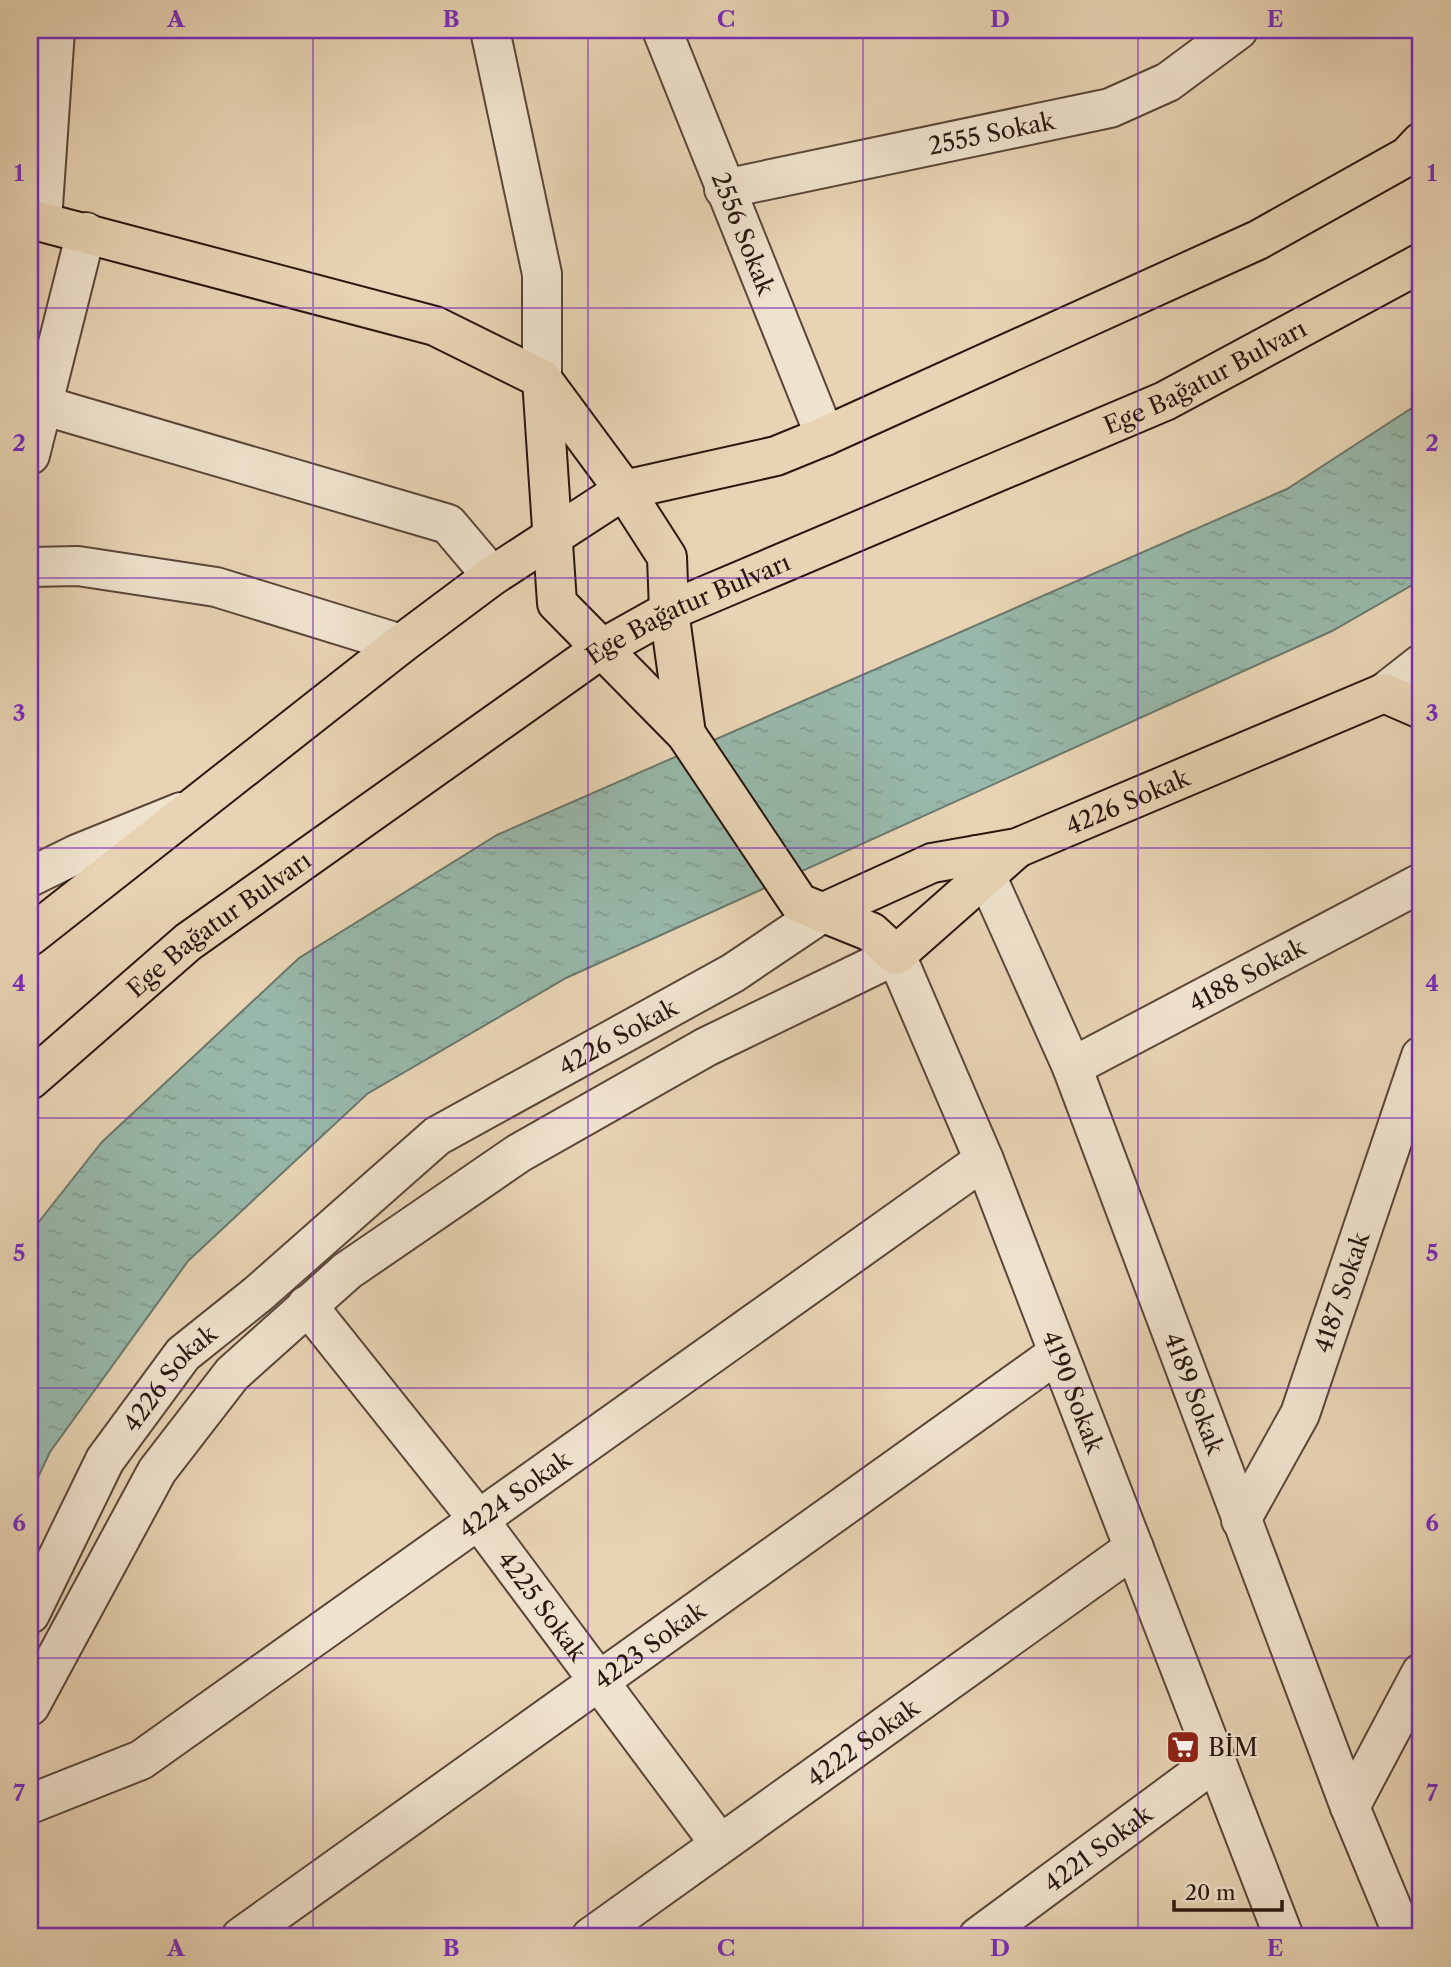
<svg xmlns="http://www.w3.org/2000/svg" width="1451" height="1967" font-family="'Libre Caslon Text',serif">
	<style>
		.water { fill: url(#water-ripples); stroke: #6b786c; stroke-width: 2 }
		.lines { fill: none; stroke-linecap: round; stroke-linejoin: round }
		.minor-casing { stroke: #5a4639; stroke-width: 42 }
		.major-casing { stroke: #2a1710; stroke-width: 42 }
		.minor { stroke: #f0e3ce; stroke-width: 38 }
		.major { stroke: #e8d4b4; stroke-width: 38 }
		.grid { fill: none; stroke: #7b2cbf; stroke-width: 2; stroke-opacity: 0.55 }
		.labels { text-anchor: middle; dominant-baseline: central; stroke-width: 5; stroke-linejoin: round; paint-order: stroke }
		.street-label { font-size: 24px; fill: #2a1710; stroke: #f0e3ce }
		.poi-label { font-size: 24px; fill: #2a1710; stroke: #f0e3ce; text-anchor: start }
		.neatline { fill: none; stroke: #7b2cbf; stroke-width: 2.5 }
		.grid-label { font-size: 23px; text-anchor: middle; font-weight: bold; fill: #7b2cbf }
	</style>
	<defs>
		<pattern id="water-ripples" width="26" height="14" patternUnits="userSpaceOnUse" patternTransform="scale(1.75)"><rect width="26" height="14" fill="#97b8aa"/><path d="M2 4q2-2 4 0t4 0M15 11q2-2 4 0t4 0" fill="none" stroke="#829d91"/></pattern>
	</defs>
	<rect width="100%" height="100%" fill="#e8d4b4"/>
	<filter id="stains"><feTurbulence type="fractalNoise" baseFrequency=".00286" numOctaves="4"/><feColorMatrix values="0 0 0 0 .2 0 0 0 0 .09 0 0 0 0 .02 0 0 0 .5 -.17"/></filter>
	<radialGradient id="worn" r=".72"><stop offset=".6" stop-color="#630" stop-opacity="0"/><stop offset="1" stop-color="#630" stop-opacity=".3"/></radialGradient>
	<polygon class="water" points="1421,402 1421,580 1332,631 566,978 367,1094 188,1261 50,1452 30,1494 30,1233 102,1142 299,958 497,835 1287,489"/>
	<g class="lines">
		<g class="minor-casing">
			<g id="minor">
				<polyline points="490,30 542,274 542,379"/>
				<path id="s1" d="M662,30L825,436"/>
				<path id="s2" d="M724,189L1110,108L1168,82L1238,30"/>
				<polyline points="42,221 55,30"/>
				<polyline points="42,405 448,524 492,576"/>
				<polyline points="30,455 86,232"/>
				<polyline points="30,567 78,566 216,587 401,644"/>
				<polyline points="1384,693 1421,664"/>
				<path id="s3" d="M977,855L1072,1067L1350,1807L1404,1937"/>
				<polyline points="30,877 77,854 181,812"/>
				<path id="s4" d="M1072,1067L1421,883"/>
				<path id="s5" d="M307,1305L478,1519L720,1844"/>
				<path id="s6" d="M1241,1520L1300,1414L1421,1056"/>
				<path id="s7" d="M30,1614L105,1460L183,1354L258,1294L437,1136L733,973L822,913"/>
				<path id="s8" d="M30,1706L157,1471L232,1374L347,1271L519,1153L706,1047L896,955L984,1160L1284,1937"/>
				<path id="s9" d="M30,1804L141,1760L984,1160"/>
				<polyline points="1350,1807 1421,1673"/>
				<path id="s10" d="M241,1937L1058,1353"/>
				<path id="s11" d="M591,1937L1134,1548"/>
				<path id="s12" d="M978,1937L1216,1761"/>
			</g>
		</g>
		<g class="major-casing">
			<g id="major">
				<polyline points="30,219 435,326 542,379 624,490 667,557 669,611 686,734"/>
				<polyline points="542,379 557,603 686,734 799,903 871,932 896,955 1017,848"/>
				<path id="s13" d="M822,913L932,863L1017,848L1384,693L1421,709"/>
				<polyline points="30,936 401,644 492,576 624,490 776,456 825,436 1258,240 1408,156 1421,142"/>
				<path id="s14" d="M30,1080L188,942L601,649L669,611L1165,401L1421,263"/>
			</g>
		</g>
		<use href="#minor" class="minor"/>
		<use href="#major" class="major"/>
	</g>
	<path class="grid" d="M313,30V1937M588,30V1937M863,30V1937M1138,30V1937M30,308H1421M30,578H1421M30,848H1421M30,1118H1421M30,1388H1421M30,1658H1421"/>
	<defs>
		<g id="supermarket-square" transform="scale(1.75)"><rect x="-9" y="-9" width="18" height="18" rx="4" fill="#8f2418" stroke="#f0e3ce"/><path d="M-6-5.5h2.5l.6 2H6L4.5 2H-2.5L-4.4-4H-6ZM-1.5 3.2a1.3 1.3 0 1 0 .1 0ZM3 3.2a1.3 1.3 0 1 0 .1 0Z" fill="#fff"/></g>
	</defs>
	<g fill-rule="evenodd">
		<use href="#supermarket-square" x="1183" y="1747"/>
	</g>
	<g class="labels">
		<g class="street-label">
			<text stroke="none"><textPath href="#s2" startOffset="273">2555 Sokak</textPath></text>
			<text stroke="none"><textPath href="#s1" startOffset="219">2556 Sokak</textPath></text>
			<text stroke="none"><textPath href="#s14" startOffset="1379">Ege Bağatur Bulvarı</textPath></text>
			<text stroke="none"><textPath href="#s14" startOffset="812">Ege Bağatur Bulvarı</textPath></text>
			<text stroke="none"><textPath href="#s13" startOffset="327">4226 Sokak</textPath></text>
			<text stroke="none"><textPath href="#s14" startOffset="245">Ege Bağatur Bulvarı</textPath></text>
			<text stroke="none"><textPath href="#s4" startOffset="198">4188 Sokak</textPath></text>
			<text stroke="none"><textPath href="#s7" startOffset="844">4226 Sokak</textPath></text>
			<text stroke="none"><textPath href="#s6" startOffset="250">4187 Sokak</textPath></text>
			<text stroke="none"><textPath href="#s7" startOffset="276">4226 Sokak</textPath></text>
			<text stroke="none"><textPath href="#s8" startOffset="1650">4190 Sokak</textPath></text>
			<text stroke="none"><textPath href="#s3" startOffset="581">4189 Sokak</textPath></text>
			<text stroke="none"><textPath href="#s9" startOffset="578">4224 Sokak</textPath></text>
			<text stroke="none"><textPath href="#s5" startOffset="382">4225 Sokak</textPath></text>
			<text stroke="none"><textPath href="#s10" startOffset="502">4223 Sokak</textPath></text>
			<text stroke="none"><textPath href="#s11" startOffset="334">4222 Sokak</textPath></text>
			<text stroke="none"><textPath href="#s12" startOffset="149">4221 Sokak</textPath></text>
		</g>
		<g class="poi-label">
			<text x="1208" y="1747">BİM</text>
		</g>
	</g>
	<rect width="1451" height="1967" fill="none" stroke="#e8d4b4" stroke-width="77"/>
	<path d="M1174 1900v10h108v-10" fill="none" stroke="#2a1710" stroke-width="3.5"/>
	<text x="1185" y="1900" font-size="21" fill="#2a1710" stroke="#f0e3ce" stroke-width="5" paint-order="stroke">20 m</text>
	<rect x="38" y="38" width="1374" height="1890" class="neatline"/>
	<g class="grid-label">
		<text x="176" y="27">A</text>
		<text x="451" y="27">B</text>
		<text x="726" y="27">C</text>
		<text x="1000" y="27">D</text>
		<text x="1275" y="27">E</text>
		<text x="19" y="181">1</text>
		<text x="1432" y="181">1</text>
		<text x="19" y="451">2</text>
		<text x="1432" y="451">2</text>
		<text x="19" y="721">3</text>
		<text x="1432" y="721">3</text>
		<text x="19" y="991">4</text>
		<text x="1432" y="991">4</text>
		<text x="19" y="1261">5</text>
		<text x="1432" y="1261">5</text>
		<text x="19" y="1531">6</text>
		<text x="1432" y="1531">6</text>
		<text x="19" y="1801">7</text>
		<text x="1432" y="1801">7</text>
		<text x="176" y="1956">A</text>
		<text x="451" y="1956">B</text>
		<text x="726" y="1956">C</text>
		<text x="1000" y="1956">D</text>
		<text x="1275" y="1956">E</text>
	</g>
	<rect width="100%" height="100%" filter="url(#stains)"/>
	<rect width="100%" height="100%" fill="url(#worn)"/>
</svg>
